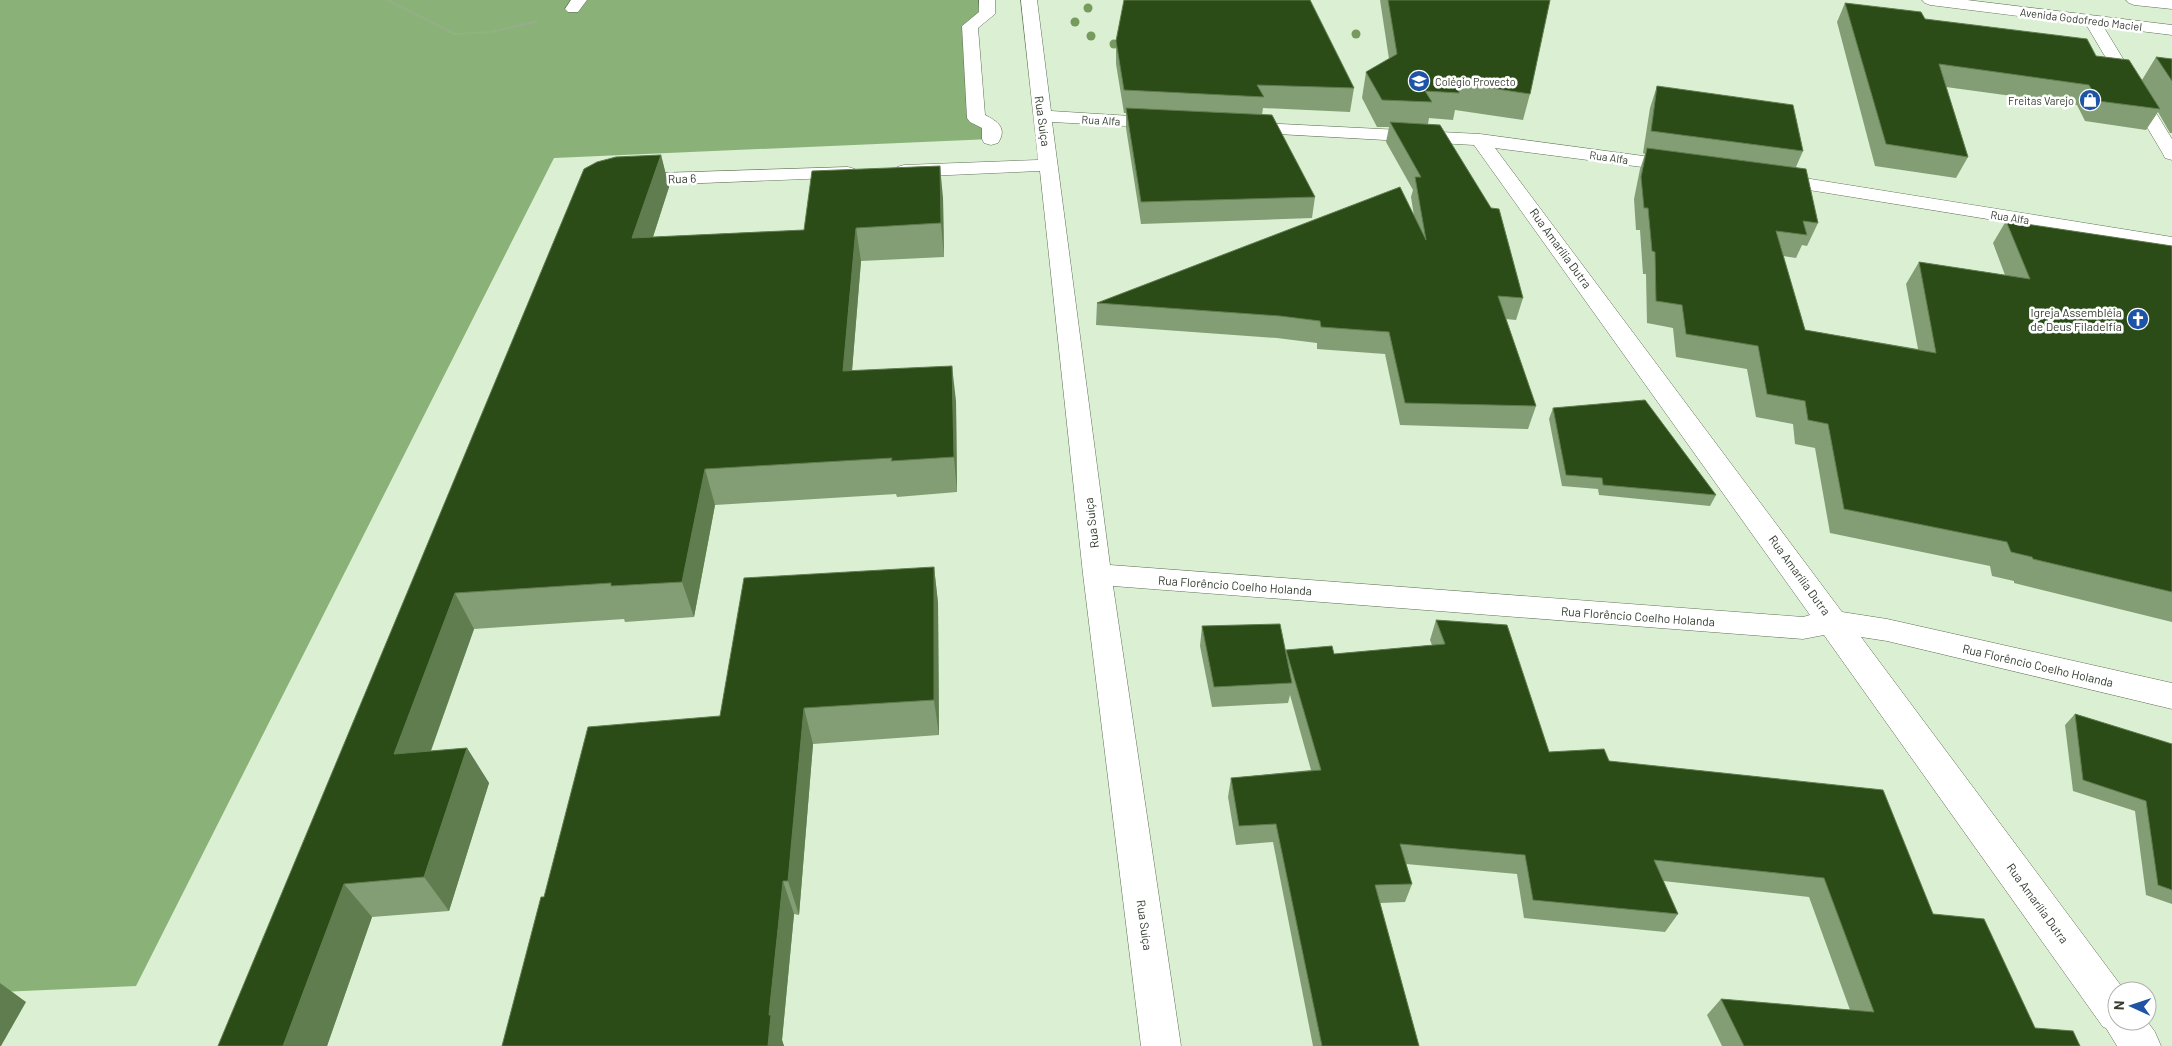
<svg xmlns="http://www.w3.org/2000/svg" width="2172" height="1046" font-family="Barlow,sans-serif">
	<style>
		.forest { fill: #8ab178 }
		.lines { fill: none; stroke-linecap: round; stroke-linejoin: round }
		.minor-casing { stroke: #5e7056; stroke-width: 1 }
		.major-casing { stroke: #5e7056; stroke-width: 1 }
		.path { stroke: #9eae97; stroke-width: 2; stroke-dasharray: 1 1; stroke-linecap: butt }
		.minor { fill: #fff; fill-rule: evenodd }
		.major { fill: #fff; fill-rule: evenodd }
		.tree { fill: #779a5e }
		.wall { fill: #839e74 }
		.shaded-wall { fill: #607d4f }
		.building { fill: #2b4c17; stroke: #607d4f }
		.labels { text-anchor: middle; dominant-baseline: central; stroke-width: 5; stroke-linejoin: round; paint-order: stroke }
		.far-street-label { font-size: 11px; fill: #353d31; stroke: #fff }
		.far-poi-label { font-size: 11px; fill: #353d31; stroke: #fff; text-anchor: start }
		.street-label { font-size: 12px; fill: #353d31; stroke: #fff }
		.poi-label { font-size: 12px; fill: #353d31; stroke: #fff; text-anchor: end }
	</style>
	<rect width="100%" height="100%" fill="#dbefd2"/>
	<polygon class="forest" points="0,0 987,0 970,26 976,118 991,139 554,158 136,986 0,992"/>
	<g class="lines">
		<g class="minor-casing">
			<g id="minor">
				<polygon points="571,0 587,0 578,12 568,12 565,9"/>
				<path d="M979,0H995V14L978,28L985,115C997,121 1008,128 998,143L991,145L984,143L982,139V128L970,122L967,118L962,26L979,12Z"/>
				<polygon points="1021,0 1037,0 1051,111 1163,118 1169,119 1172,123 1169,127 1163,128 1052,122 1110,565 1803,617 1810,615 1474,145 1241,132 1235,131 1232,127 1235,123 1241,122 1480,134 1688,162 1691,166 1688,170 1681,172 1495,148 1842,612 1887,619 2172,683 2172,709 1887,641 1861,637 2125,991 2117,991 2117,1021 2147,1021 2155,1032 2161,1046 2117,1046 2106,1028 2103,1027 1824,635 1803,639 1113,586 1181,1046 1141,1046 1083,574 1040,171 904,177 897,175 894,171 897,167 904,165 1038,160"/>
				<polygon points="2092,16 2098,18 2100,21 2172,139 2172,160 2165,158 2163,154 2084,21 2086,18"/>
				<polygon points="848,167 855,169 858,173 855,177 629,186 622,184 619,180 622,176 629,174"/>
				<polygon points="1773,173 2172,237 2172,249 1766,183 1763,179 1766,175"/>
			</g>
		</g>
		<g class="major-casing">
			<g id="major">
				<polygon points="1922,0 1967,0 2172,25 2172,35 1930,5 1925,3"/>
				<polygon points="2126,0 2172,0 2172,9 2134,5 2129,3"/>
			</g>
		</g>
		<polyline class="path" points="387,0 455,34 492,32 538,21"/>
		<use href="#minor" class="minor"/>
		<use href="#major" class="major"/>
	</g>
	<g class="tree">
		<circle cx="1088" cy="8" r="4.5"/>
		<circle cx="1075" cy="22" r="4.5"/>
		<circle cx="1356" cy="34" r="4.5"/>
		<circle cx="1091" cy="36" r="4.5"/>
		<circle cx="1114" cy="44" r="4.5"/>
	</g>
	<g class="wall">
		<polygon points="1380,0 1550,0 1530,94 1523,120 1455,110 1453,120 1429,118 1428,124 1523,298 1516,320 1506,319 1536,406 1528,429 1400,425 1385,354 1317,349 1317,343 1277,338 1096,325 1097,303 1414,216 1411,197 1413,190 1386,142 1389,127 1377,127 1362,98 1366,72 1389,59"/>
		<polygon points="1845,3 1925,19 2096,56 2142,80 2156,57 2172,59 2172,133 2170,133 2158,112 2146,130 2085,121 2077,105 1946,87 1968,157 1956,178 1875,166 1837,22"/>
		<polygon points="1116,41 1354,88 1350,112 1263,108 1262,115 1315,197 1312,218 1141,224 1126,128 1126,113 1124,113 1116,64"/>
		<polygon points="1657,86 1803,151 1796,167 1818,223 1807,246 1802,245 1796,258 1783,256 1805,330 1918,349 1906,284 1919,262 2005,275 1993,243 2006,221 2172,246 2172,622 2014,583 2014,581 1992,576 1990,566 1830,533 1815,448 1795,444 1793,424 1756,417 1747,369 1676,357 1673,328 1647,323 1646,274 1643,274 1640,230 1636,230 1634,199 1640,169 1645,154 1643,153 1650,108"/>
		<polygon points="661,155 669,187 653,237 804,230 943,198 944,257 861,261 852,371 956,401 957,492 897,497 896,494 715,505 694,617 625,622 624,619 474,629 431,751 467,748 489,783 449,911 372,917 327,1046 218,1046"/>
		<polygon points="1553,408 1716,495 1710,506 1599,495 1598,489 1562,486 1549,419"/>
		<polygon points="934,567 938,603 939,735 813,744 799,915 794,914 782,1040 784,1046 502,1046 544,897 720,716"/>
		<polygon points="1436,620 1549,752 1609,761 1933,914 2035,1028 2080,1046 1722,1046 1707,1015 1721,999 1850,1010 1809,897 1663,881 1678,914 1665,932 1524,918 1517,874 1406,864 1412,884 1405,902 1380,903 1419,1046 1313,1046 1273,842 1236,845 1228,797 1231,778 1311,770 1290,695 1288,703 1212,707 1200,646 1202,626 1285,651 1334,654 1432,645 1430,640"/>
		<polygon points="2075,714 2172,744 2172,904 2146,895 2135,811 2073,791 2065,725"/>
	</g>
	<g class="shaded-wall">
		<polygon points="661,155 669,187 642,271 632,238"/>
		<polygon points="940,166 943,198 944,257 941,223"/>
		<polygon points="856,228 861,261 849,407 843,371"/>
		<polygon points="952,366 956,401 957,492 954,457"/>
		<polygon points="705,469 715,505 694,617 682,582"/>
		<polygon points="934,567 938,603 939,735 934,700"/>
		<polygon points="455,593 474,629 417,789 394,754"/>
		<polygon points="804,708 813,744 799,915 788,881"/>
		<polygon points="467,748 489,783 449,911 424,877"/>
		<polygon points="783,881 794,914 782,1040 784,1046 768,1046 769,1015"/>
		<polygon points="344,884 372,917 327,1046 283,1046"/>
		<polygon points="0,983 26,1002 1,1046 0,1046"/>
	</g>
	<g class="building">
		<polygon points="1124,0 1310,0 1354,88 1257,85 1264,97 1124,90 1116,41"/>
		<polygon points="1388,0 1550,0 1530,94 1458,83 1459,93 1425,91 1432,102 1382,100 1366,72 1397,54"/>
		<polygon points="1845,3 1921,12 1925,19 2087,39 2096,56 2129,60 2160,109 2098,101 2089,85 1939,64 1968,157 1886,144"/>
		<polygon points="2156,57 2172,59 2172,81"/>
		<polygon points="1657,86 1793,105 1803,151 1651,131"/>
		<polygon points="1126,108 1272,115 1315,197 1141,202"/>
		<polygon points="1390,122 1440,125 1491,208 1499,209 1523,298 1498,296 1536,406 1405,403 1389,332 1321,327 1320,321 1280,316 1097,303 1400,187 1426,240 1415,177 1421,177"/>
		<polygon points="1647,148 1806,169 1818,223 1803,221 1807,235 1776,231 1805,330 1936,353 1919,262 2030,279 2006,221 2172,246 2172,592 2033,559 2032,557 2011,552 2007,542 1844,509 1828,424 1808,420 1805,401 1767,394 1758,346 1686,334 1682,305 1656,301 1655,252 1652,251 1648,208 1644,208 1641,177"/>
		<polygon points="661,155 632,238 804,230 812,171 940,166 941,223 856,228 843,371 952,366 954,457 891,461 892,458 705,469 682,582 611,586 611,583 455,593 394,754 467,748 424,877 344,884 283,1046 218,1046 584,169 597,162 616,157"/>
		<polygon points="1645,400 1716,495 1603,485 1602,478 1566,475 1553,408"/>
		<polygon points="934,567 934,700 804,708 788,881 783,881 769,1015 771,1015 768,1046 502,1046 541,897 544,897 588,727 720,716 744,578"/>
		<polygon points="1436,620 1507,625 1549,752 1604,749 1609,761 1883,790 1933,914 1984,919 2035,1028 2073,1031 2080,1046 1744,1046 1721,999 1874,1012 1824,878 1654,860 1678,914 1533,900 1525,855 1400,844 1412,884 1375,885 1419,1046 1322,1046 1276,824 1239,826 1231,778 1321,770 1286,650 1332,646 1334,654 1445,644"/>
		<polygon points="1280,624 1292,683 1214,687 1202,626"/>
		<polygon points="2075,714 2172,744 2172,890 2158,885 2146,801 2083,780"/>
	</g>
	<defs>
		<g id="school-disc" transform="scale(1.125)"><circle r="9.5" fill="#1d54a6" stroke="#fff"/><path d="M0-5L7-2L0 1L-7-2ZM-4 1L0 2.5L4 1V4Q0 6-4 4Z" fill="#fff"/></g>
		<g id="shop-disc" transform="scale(1.125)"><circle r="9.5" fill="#1d54a6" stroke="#fff"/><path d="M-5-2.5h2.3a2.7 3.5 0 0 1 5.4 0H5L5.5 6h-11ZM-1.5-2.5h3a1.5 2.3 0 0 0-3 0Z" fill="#fff"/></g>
		<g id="church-disc" transform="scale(1.125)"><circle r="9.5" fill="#1d54a6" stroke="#fff"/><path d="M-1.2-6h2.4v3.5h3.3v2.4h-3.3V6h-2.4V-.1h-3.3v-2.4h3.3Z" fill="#fff"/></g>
	</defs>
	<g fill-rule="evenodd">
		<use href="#school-disc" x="1419" y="81"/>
		<use href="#shop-disc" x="2090" y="100"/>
		<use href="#church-disc" x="2138" y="319"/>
	</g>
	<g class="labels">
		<g class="far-street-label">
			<text transform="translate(2081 19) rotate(7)">Avenida Godofredo Maciel</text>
			<text transform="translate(1101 120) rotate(3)">Rua Alfa</text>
			<text transform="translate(1609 157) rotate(8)">Rua Alfa</text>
			<text transform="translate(2010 217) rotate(9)">Rua Alfa</text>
		</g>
		<g class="far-poi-label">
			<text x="1435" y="81">Colégio Provecto</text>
			<text x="2074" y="100" text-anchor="end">Freitas Varejo</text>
		</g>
		<g class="street-label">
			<text transform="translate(1043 121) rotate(82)">Rua Suíça</text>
			<text transform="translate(682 178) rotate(-2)">Rua 6</text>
			<text transform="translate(1561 248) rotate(54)">Rua Amarília Dutra</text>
			<text transform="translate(1091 523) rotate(-97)">Rua Suíça</text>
			<text transform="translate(1800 575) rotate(54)">Rua Amarília Dutra</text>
			<text transform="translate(1235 585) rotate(4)">Rua Florêncio Coelho Holanda</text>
			<text transform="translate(1638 616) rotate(4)">Rua Florêncio Coelho Holanda</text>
			<text transform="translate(2038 665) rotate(13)">Rua Florêncio Coelho Holanda</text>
			<text transform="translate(2038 903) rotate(54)">Rua Amarília Dutra</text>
			<text transform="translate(1145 925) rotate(82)">Rua Suíça</text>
		</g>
		<g class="poi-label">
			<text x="2122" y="312">Igreja Assembléia<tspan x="2122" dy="14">de Deus Filadelfia</tspan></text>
		</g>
	</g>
	<g transform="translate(2132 1006) rotate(273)"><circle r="24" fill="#ffffff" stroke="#aeb1ad"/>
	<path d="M0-4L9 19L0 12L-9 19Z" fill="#1d54a6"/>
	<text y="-8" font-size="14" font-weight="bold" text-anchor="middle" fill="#353d31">N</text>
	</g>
</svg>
